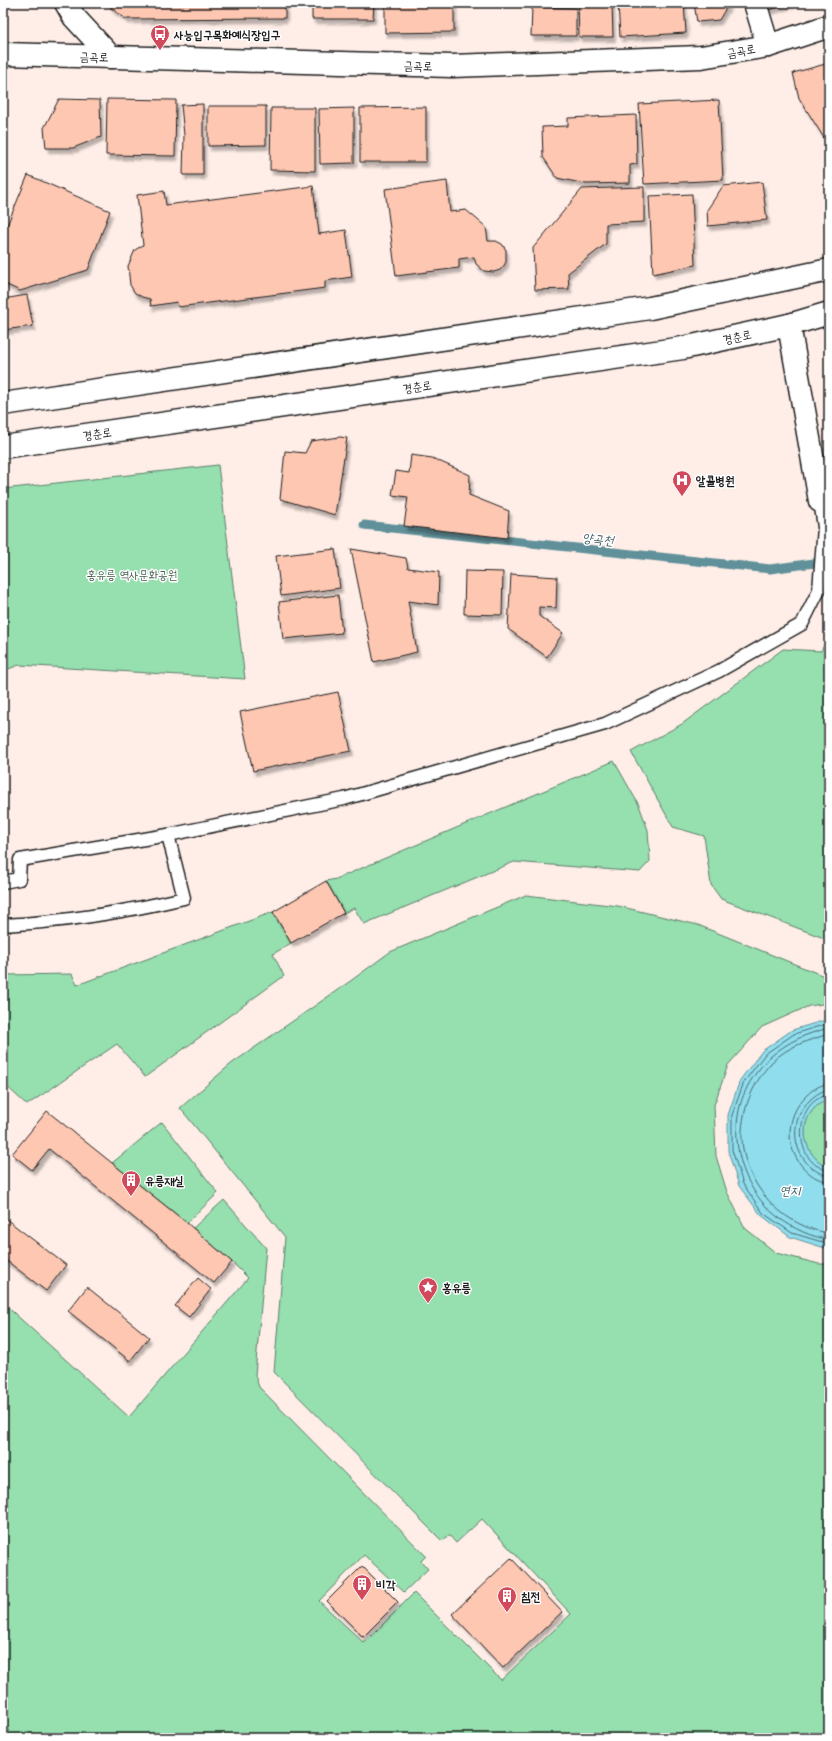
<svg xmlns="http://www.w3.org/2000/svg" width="832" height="1741" font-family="'Playpen Sans','Poor Story',sans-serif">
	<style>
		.green { fill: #96dfaf; stroke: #597e66 }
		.water { fill: #8fdded; stroke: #619099 }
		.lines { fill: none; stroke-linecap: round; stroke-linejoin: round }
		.shore { stroke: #4a6970; stroke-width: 1 }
		.stream { stroke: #619099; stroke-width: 9 }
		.building { fill: #fec7b2; stroke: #1c1c1c; filter: url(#shadow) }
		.lane-casing { stroke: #1c1c1c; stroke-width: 15 }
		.street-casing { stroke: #1c1c1c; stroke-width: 25 }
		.secondary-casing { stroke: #1c1c1c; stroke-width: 25 }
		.lane { stroke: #fff; stroke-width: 12 }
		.street { stroke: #fff; stroke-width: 22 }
		.secondary { stroke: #fff; stroke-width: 22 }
		.labels { text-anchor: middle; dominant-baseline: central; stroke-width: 3; stroke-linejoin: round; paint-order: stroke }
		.poi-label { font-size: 12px; font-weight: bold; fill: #1c1c1c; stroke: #fff; text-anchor: start }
		.street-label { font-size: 12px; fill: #1c1c1c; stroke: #fff }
		.park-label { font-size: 12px; fill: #47604f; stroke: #fff }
		.water-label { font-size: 13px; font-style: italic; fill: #446065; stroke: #fff }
	</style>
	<defs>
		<filter id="shadow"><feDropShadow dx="2.5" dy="4.5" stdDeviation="1" flood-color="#0004"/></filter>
	</defs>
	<rect width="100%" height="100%" fill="#ffeee8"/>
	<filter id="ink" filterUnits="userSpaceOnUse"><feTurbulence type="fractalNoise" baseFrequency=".025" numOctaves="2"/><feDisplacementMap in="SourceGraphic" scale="8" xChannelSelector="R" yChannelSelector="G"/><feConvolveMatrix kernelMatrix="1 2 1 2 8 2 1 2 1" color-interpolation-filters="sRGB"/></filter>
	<g filter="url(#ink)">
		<g class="green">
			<polygon points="218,465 245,679 19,665 3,671 3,489"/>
			<polygon points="829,635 829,940 721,899 711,885 704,836 673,827 631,752 682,724 783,649 821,651"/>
			<polygon points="614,761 639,805 648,830 650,861 640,872 514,862 364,924 354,908 344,913 326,881 336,879"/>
			<polygon points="526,895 618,906 698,925 829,978 829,1003 809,1006 762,1027 728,1065 714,1105 716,1156 727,1192 745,1228 776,1253 819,1264 829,1264 829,1738 3,1738 3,1303 129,1417 248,1278 232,1262 193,1228 224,1200 266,1248 255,1375 259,1387 426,1556 421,1561 428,1569 404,1592 364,1555 319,1601 364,1643 414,1593 501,1680 571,1614 482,1519 456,1543 449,1535 442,1541 274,1372 285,1237 180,1108 231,1064 349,982 390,952"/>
			<polygon points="273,912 291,943 273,954 284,976 145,1077 117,1044 27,1105 3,1083 3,975 72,974 77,985"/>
			<path d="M829,1098V1167C807,1159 797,1130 812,1111C816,1105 823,1102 829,1098Z"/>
			<polygon points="162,1122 218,1193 187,1223 112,1163"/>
		</g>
		<path class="water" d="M829,1019V1098C823,1102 816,1105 812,1111C797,1130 807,1159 829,1167V1248H825L790,1237L761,1215L739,1186L728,1151V1115L740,1080L762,1051L792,1030Z"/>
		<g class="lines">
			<g class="shore">
				<polyline points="829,1023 794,1034 765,1054 744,1082 732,1115 732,1150 743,1184 763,1213 792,1233 829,1244"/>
				<path d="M829,1028C805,1034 789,1041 770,1057C764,1061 761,1068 756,1073C722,1118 735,1185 779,1218C793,1228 812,1238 829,1239"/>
				<path d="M829,1034C809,1040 788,1046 772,1062C751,1084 738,1118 743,1149C750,1191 787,1228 829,1233"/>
				<path d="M829,1084C821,1084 813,1089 807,1095C784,1116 784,1153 809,1173C815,1178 821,1181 829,1181"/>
				<path d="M829,1090C822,1090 815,1095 810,1100C790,1118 791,1151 812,1168C818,1172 822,1175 829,1175"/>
				<path d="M829,1095C792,1099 792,1166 829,1170"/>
			</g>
			<polyline class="stream" points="364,525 770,569 829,561"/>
		</g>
		<g class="building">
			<polygon points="108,3 285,3 285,18 126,19 112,9"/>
			<polygon points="312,3 374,3 373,19 312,19"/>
			<polygon points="385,3 454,3 454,32 385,33"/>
			<polygon points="578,3 612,3 613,37 579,37"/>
			<polygon points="618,3 684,3 686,33 620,37"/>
			<polygon points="694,3 729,3 719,20 697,22"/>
			<polygon points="767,3 792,3 769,10"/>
			<polygon points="532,7 576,8 576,36 531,36"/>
			<polygon points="829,63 829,137 824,138 799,98 793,73"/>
			<polygon points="59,99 100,100 101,137 73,148 46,148 44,128"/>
			<polygon points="107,99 176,100 175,156 106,155"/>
			<polygon points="719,100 723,180 644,184 639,104"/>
			<polygon points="203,104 203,175 183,175 184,135 181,105"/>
			<polygon points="208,106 266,106 266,145 208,146"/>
			<polygon points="426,107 426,162 360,162 360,108"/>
			<polygon points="271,108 315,108 315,171 270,170"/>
			<polygon points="354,108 354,163 320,164 319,109"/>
			<polygon points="636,115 637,164 630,165 630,183 586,184 557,178 543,157 542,127 568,126 568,118"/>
			<polygon points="28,175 110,211 88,270 20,291 3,283 3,235"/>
			<polygon points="447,181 450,212 466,210 486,227 488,241 496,241 502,244 506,250 506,262 503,267 500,270 494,272 484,271 476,264 474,257 459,259 459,268 396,276 385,189"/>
			<polygon points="762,182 767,220 708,226 707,210 723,186"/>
			<polygon points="313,186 319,234 346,230 352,277 325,281 325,288 178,307 177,302 151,306 150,299 142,297 135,293 130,285 128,266 135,250 143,245 137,195 164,191 166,205"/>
			<polygon points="644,187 644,222 606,224 606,244 568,273 569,289 535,290 533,248 582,189"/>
			<polygon points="692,194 695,265 653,274 649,196"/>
			<polygon points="27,295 33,326 3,330 3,299"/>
			<polygon points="340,437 347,438 335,515 280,499 285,451 305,453 311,441"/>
			<polygon points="411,455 432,458 470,475 469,495 509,511 507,538 404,526 408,497 392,495 396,471 409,473"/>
			<polygon points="335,549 340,588 281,596 276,556"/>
			<polygon points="351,549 406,558 408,568 439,572 438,605 408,601 417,652 374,662"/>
			<polygon points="465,571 503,572 502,615 464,614"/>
			<polygon points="511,574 557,577 556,608 539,607 539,616 563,633 547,657 508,629"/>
			<polygon points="338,595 342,633 283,639 279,602"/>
			<polygon points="338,692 351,751 253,771 240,712"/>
			<polygon points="326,881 344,913 291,943 273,912"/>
			<polygon points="47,1111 187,1223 232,1262 214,1283 49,1149 32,1170 12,1154"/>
			<polygon points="6,1219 66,1265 46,1291 3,1258 3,1223"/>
			<polygon points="198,1278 211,1289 189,1317 175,1306"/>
			<polygon points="87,1287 149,1337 130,1361 68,1311"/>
			<polygon points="511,1558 562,1612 503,1668 452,1614"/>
			<polygon points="362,1566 398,1602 363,1637 327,1601"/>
		</g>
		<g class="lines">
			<g class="lane-casing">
				<g id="lane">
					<polyline points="3,882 19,879 20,860 168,835 344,799 605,724 719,671 802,624 819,590 824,527 820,501"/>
					<path d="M3,925C64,922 125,912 184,898L168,835"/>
				</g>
			</g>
			<g class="street-casing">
				<g id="street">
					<polyline points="755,3 768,46"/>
					<polyline points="3,54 452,66 701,57 768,46 829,26"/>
					<polyline points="789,325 820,501 829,499"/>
				</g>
			</g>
			<g class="secondary-casing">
				<g id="secondary">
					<polyline points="66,3 74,17 111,57"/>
					<polyline points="3,404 650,308 829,270"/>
					<polyline points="3,447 683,348 789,325 829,313"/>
				</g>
			</g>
			<use href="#lane" class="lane"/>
			<use href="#street" class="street"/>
			<use href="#secondary" class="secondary"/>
		</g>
	</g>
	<defs>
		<g id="bus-pin" transform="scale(1)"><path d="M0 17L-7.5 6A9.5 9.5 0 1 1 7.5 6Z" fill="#d1495b" stroke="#fff"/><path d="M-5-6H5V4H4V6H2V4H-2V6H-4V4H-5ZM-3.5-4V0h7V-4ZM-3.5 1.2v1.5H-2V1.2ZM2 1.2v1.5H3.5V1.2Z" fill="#fff"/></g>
		<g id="hospital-pin" transform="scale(1)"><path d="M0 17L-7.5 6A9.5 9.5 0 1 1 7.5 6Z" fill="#d1495b" stroke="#fff"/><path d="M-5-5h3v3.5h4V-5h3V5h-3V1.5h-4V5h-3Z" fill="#fff"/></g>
		<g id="building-pin" transform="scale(1)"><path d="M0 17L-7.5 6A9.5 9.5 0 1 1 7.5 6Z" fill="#d1495b" stroke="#fff"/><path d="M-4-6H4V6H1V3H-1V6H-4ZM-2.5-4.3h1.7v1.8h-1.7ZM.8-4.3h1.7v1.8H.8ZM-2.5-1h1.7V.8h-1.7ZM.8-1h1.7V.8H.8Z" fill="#fff"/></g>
		<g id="sight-pin" transform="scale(1)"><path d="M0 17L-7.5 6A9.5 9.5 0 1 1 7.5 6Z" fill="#d1495b" stroke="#fff"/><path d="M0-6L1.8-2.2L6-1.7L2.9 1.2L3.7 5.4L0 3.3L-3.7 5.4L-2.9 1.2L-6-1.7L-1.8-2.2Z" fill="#fff"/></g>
	</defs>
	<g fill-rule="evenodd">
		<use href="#bus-pin" x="160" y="34"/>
		<use href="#hospital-pin" x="682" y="480"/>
		<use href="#building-pin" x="131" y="1180"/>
		<use href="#sight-pin" x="428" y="1287"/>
		<use href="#building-pin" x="362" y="1584"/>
		<use href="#building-pin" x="507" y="1596"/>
	</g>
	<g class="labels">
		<g class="poi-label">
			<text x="174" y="34">사능입구목화예식장입구</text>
			<text x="696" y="480">알콜병원</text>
			<text x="145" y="1180">유릉재실</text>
			<text x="442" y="1287">홍유릉</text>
			<text x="376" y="1584">비각</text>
			<text x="521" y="1596">침전</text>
		</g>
		<g class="street-label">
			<text transform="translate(741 50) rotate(-10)">금곡로</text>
			<text transform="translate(94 56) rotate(1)">금곡로</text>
			<text transform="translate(418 65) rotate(1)">금곡로</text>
			<text transform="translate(737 336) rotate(-12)">경춘로</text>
			<text transform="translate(417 386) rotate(-8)">경춘로</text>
			<text transform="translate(97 433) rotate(-8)">경춘로</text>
		</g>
		<g class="park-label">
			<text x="132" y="574">홍유릉 역사문화공원</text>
		</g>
		<g class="water-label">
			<text transform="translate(598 538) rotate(6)">양곡천</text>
			<text x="790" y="1189">연지</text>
		</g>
	</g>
	<rect width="832" height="1741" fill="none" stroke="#fff" stroke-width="16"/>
	<rect x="8" y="8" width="816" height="1725" fill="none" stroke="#1c1c1c" stroke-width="1.5" filter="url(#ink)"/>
</svg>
